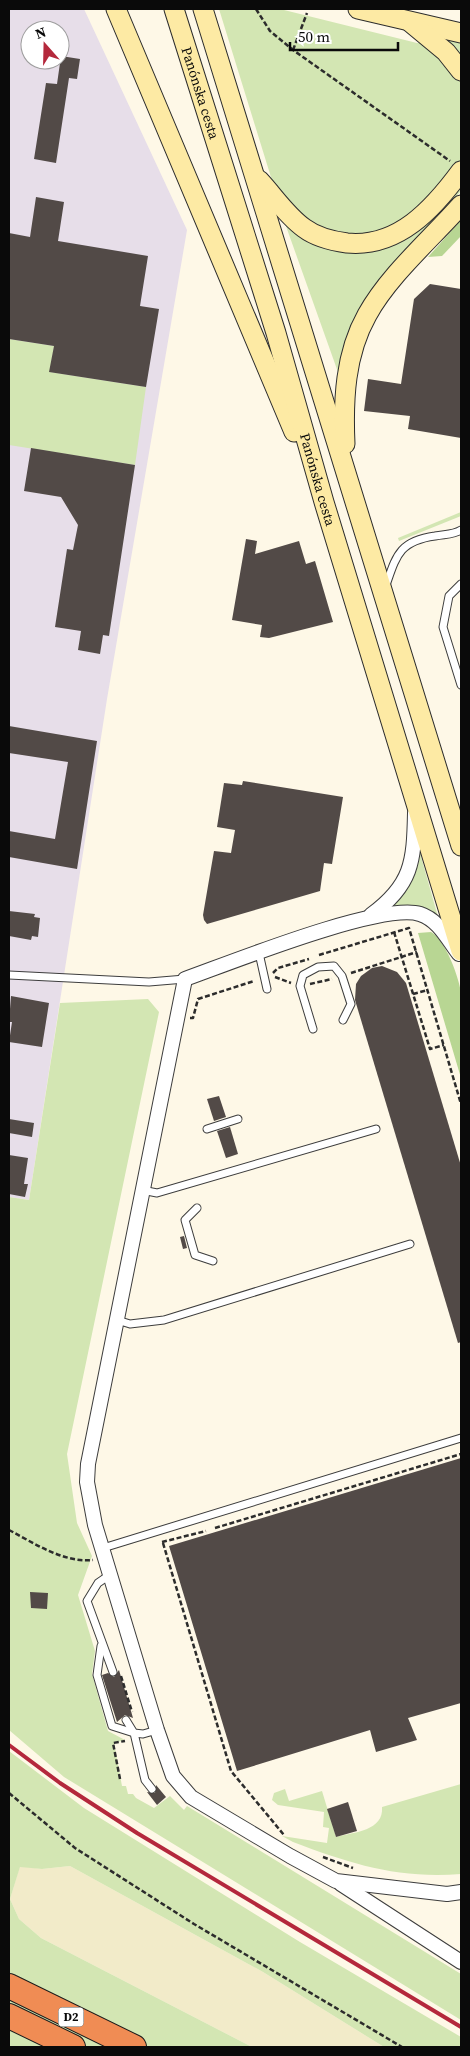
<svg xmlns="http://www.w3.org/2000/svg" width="470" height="2056" viewBox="0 0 470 2056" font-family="'Source Serif 4',serif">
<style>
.industrial{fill:#e7dee9;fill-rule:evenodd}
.farmland{fill:#f2ebc9}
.green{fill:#d3e6b3}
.forest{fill:#b8d693}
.building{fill:#524a47}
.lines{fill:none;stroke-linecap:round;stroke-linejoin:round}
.lane-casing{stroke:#3d3d3d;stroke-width:9}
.street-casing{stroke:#3d3d3d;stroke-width:16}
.secondary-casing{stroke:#2c2c2c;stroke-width:21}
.highway-casing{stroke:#1b1b1b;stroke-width:26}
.path{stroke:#2c2c2c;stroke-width:2.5;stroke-dasharray:5 2.5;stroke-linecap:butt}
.lane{stroke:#fff;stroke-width:7}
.street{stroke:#fff;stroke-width:14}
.secondary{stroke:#fdeaa4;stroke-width:19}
.highway{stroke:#f08c54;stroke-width:24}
.rail{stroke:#b4283c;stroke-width:4}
.labels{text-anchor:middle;stroke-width:5;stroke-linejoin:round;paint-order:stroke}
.shield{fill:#fff;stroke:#545454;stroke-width:1}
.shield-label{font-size:12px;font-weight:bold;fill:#0a0a0a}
.street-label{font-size:14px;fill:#0a0a0a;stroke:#fff}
</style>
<rect width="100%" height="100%" fill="#fef8e7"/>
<path class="industrial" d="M9,9H84L187,230L107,699L29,1200L9,1197ZM30,30H60V60H30Z"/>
<polygon class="farmland" points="20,1866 42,1869 70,1866 263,1972 384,2047 252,2047 41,1938 19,1919 10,1899"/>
<g class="green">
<polygon points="219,9 280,9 417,43 448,40 461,43 461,191 407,251 339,375 287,229"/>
<polygon points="9,339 54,346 50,372 146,387 135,465 9,445"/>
<polygon points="461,512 461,516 399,541 398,538"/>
<path d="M420,853L440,924L386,909C407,895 417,878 420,853Z"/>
<polygon points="148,999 159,1012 67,1454 77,1523 92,1556 78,1595 95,1651 92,1674 108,1731 125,1740 114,1743 122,1786 126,1786 128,1794 133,1794 136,1798 154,1808 170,1796 184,1810 187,1806 461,1974 461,2020 64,1777 9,1730 9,1197 29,1200 60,1003"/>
<polygon points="9,1751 84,1808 300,1942 461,2037 461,2047 384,2047 263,1972 70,1866 42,1869 20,1867 10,1899 19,1919 41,1938 252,2047 9,2047"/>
<path d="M461,1784V1874C398,1879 351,1864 293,1842L282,1836L327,1843L329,1828L323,1827L324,1812L278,1805L272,1800L274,1793L285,1789L289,1801L322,1791L336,1837C354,1832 384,1831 382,1807Z"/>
</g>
<g class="forest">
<polygon points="461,220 461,236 442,256 428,257"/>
<path d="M431,932C445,939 459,977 461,993C464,1020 461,1050 461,1078L418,933Z"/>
</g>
<g class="building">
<polygon points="61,56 80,59 77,79 69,78 56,163 34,159 46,83 57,84"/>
<polygon points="36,197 64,202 58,241 148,256 140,306 159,309 146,387 49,372 54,346 9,339 9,233 30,237"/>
<polygon points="430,284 461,289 461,438 408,429 410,416 364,411 368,379 401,384 414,299"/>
<polygon points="31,448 135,465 109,636 103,635 100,654 78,650 81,631 55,627 67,549 73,550 78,525 61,497 24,491"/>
<polygon points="246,539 257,541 255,554 299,541 306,564 315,561 333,622 269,638 260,637 262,625 232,620"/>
<polygon points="9,726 97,741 77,869 9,857 9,831 55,839 68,762 9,753"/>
<polygon points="243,781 343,797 332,864 324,863 320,891 207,924 204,920 203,915 214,851 231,853 235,830 217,827 224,783 242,785"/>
<polygon points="9,911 35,914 34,917 40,918 38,937 32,936 31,940 9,936"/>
<polygon points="382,966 397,972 406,983 461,1166 461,1342 458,1343 355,1000 356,984 361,976 372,968"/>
<polygon points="11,996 49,1003 42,1047 9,1042 12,1022 9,1022"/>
<polygon points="219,1096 226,1117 214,1121 207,1099"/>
<polygon points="9,1119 34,1123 32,1137 9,1133"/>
<polygon points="230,1127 238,1154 226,1158 217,1131"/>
<polygon points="9,1155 28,1158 24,1184 28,1184 25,1197 9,1194"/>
<polygon points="184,1236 187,1248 183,1249 180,1237"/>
<polygon points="461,1458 461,1703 408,1718 417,1740 376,1752 370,1730 237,1771 169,1546"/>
<polygon points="30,1592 48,1593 47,1609 31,1608"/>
<polygon points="119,1670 133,1718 125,1715 117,1722 102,1675 108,1673 114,1677"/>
<polygon points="156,1785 166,1797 157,1805 147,1792 155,1793"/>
<polygon points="348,1802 357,1831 336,1837 327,1809"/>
</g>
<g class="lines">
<g class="lane-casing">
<g id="lane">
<polyline points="461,584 449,596 443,627 461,685"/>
<path d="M385,588C396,557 398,541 435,536C445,534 453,535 461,530"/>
<polyline points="259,953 267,989"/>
<polyline points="9,975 149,982 185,979"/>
<polyline points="313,1029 300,986 303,975 318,967 334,966 342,976 351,1004 343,1020"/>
<polyline points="207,1129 238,1119"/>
<polyline points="142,1190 157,1193 376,1129"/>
<polyline points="197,1208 185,1220 195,1255 213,1261"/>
<polyline points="117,1320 130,1324 164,1320 410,1244"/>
<polyline points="103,1548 461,1438"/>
<polyline points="111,1574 98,1583 87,1601 113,1672"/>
<polyline points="101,1646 97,1675 112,1726 134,1733 145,1780 152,1789"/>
<polyline points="126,1720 134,1733 143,1734 157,1730"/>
</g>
</g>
<g class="street-casing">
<g id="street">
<path d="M371,915C412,885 414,862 415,813"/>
<path d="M459,954C448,940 439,920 420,914C381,902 230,963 185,979L88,1464L87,1482L95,1525L157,1730L173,1776L191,1797L290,1856L336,1881L447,1894L461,1892"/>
<polyline points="341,1884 461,1962"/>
</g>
</g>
<g class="secondary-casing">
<g id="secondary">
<polyline points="116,9 294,432"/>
<path id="s1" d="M174,9L276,333L324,502L461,951"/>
<polyline points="203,9 461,846"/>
<polyline points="358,9 461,33"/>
<polyline points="411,23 446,52 461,71"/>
<path d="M259,180C274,196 286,215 304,228C316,237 332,241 347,243C398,248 433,209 461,171"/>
<path d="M345,444C343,400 345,354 367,315C389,275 431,239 461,205"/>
</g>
</g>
<g class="highway-casing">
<g id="highway">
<polyline points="9,1986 134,2047"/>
<polyline points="9,2016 73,2047"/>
</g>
</g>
<g class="path">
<polyline points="256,9 270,31 293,50 450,161"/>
<polyline points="293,50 307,13"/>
<polyline points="394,932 430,1049 444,1045"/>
<polyline points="319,955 409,928 461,1104"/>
<polyline points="273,973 278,968 309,959"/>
<polyline points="351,973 417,952"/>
<polyline points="275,977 291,983"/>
<polyline points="310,984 332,979"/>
<polyline points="413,994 428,990"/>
<polyline points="190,1018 193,1018 198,999 254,981"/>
<polyline points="215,1528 461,1454"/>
<path d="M9,1530C34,1543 63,1563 93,1560"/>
<polyline points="162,1542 206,1531"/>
<polyline points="163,1543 231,1771 284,1835"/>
<polyline points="121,1676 132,1712"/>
<polyline points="120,1779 113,1743 125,1741"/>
<polyline points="9,1793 75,1848 194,1924 402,2047"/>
<polyline points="323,1857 353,1868"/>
</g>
<use href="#lane" class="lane"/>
<use href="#street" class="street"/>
<use href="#secondary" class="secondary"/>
<use href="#highway" class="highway"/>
<polyline class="rail" points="9,1745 60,1783 137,1833 461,2027"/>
</g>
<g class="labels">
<rect class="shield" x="58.5" y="2007.5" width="25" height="19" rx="4"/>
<g class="shield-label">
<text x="71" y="2021">D2</text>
</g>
<g class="street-label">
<text dy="5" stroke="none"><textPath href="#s1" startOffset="88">Panónska cesta</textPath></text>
<text dy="5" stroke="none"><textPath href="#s1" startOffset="492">Panónska cesta</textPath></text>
</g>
</g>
<rect width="470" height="2056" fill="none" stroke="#0a0a0a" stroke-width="20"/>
<g transform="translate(45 45) rotate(340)"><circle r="24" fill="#ffffff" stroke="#9d9d9d"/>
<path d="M0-4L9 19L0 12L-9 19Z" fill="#b4283c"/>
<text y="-8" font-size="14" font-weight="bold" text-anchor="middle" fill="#0a0a0a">N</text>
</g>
<path d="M290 42v8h108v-8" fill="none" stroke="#0a0a0a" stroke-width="2.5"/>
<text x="298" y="42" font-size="15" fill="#0a0a0a" stroke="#ffffff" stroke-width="4" paint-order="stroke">50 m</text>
</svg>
